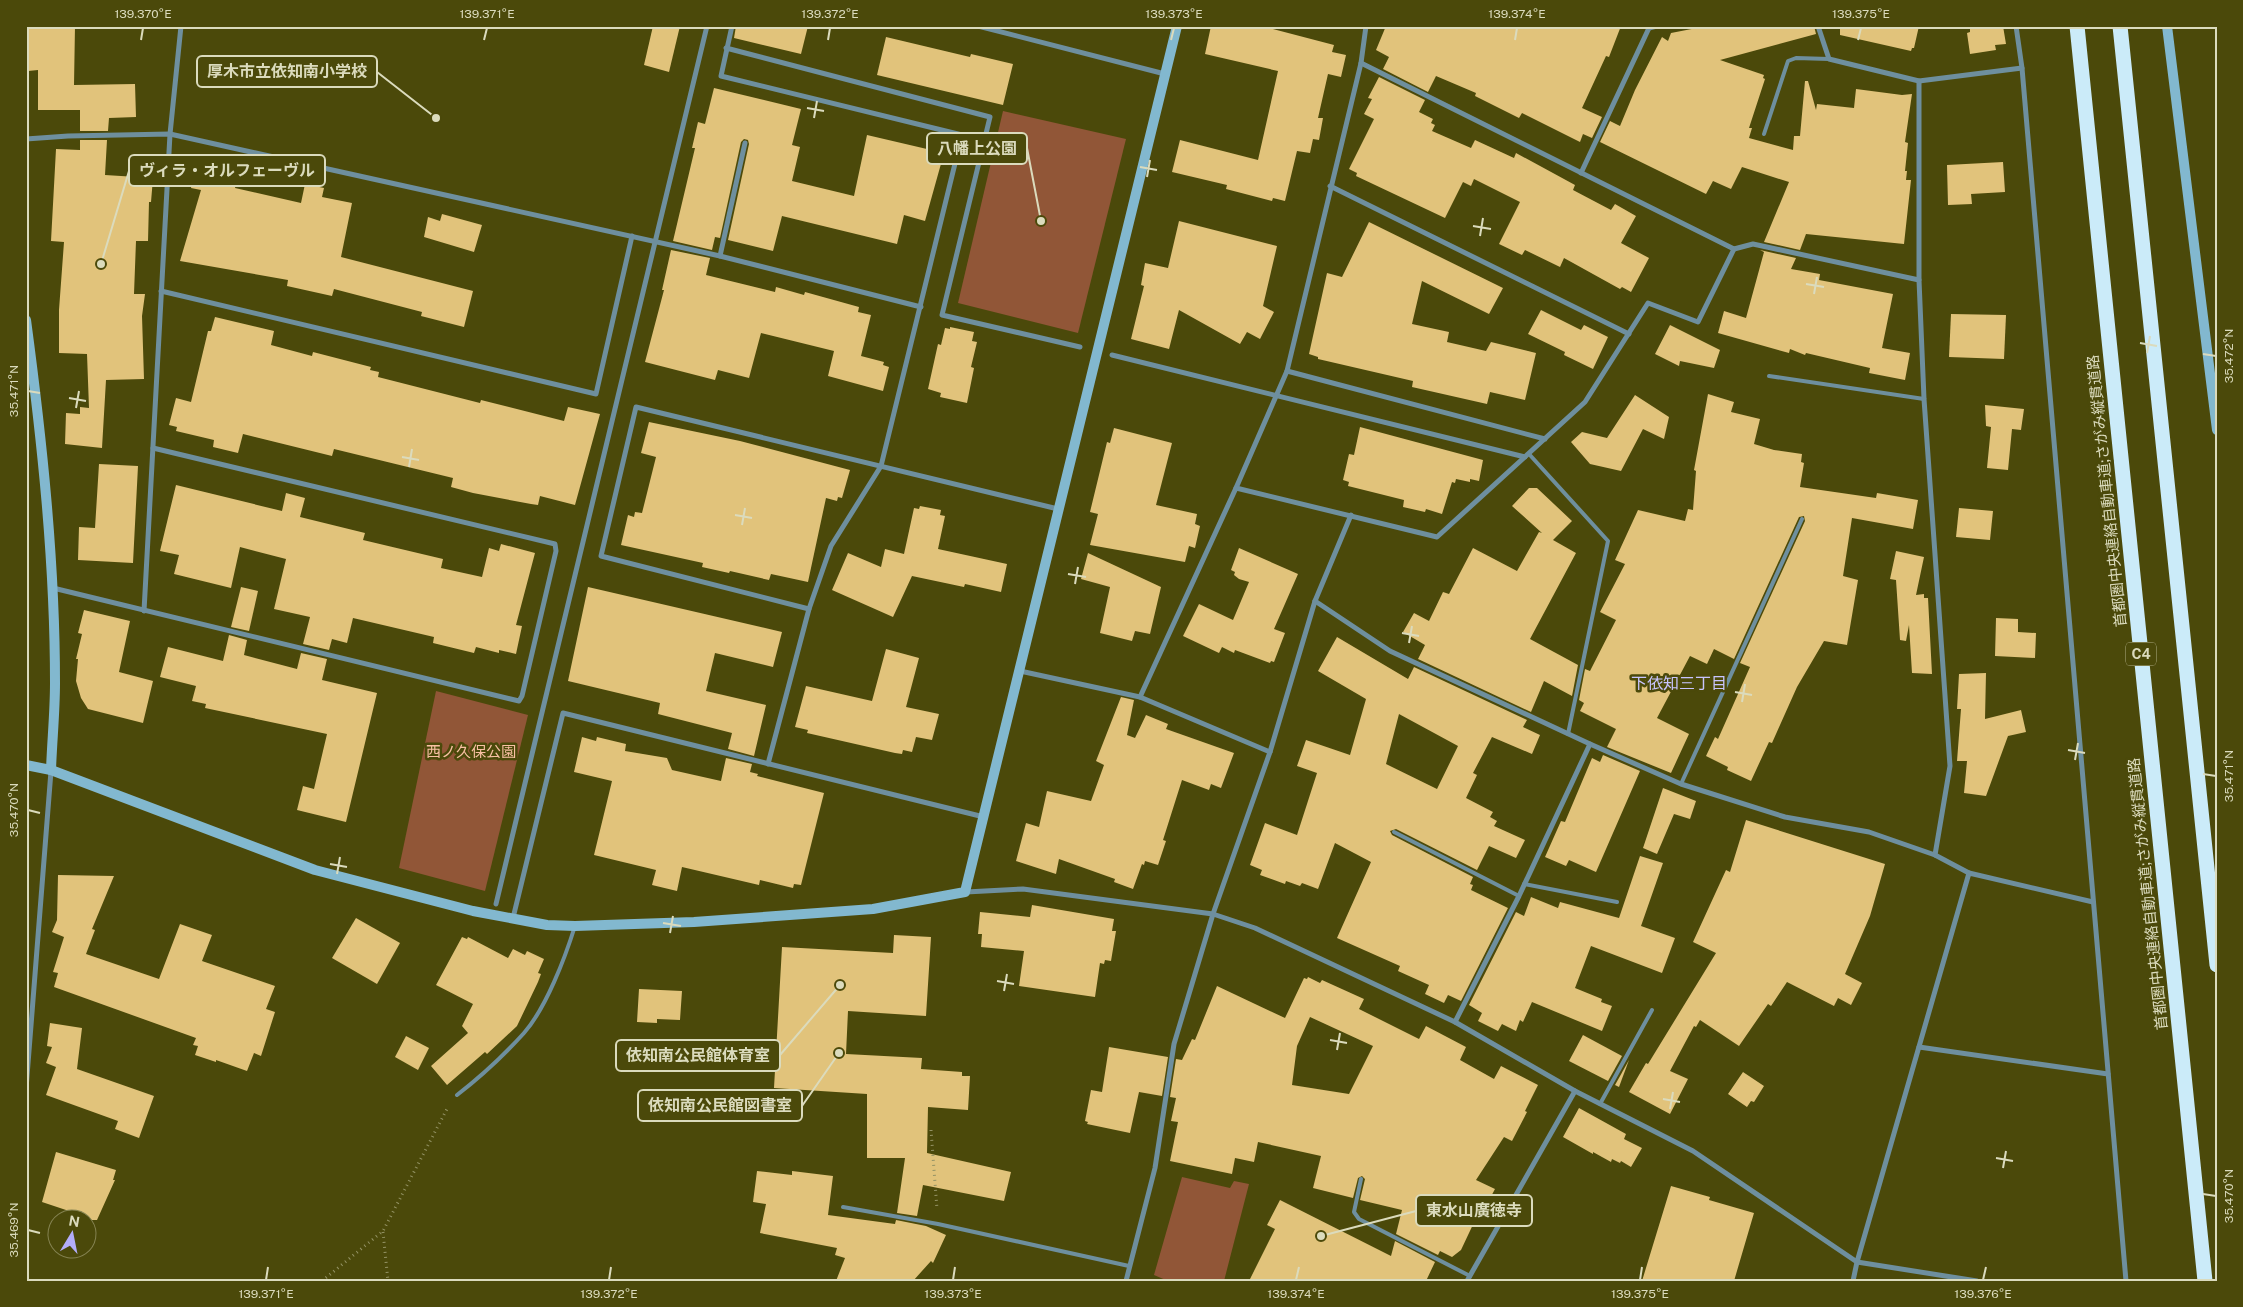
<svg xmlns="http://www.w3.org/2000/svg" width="2243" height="1307" viewBox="0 0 2243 1307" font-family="'Public Sans','Noto Sans JP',sans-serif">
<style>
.green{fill:#915637}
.building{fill:#e1c37b;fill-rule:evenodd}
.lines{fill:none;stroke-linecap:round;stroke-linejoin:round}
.path{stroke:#949365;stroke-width:3;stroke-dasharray:1 4;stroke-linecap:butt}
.lane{stroke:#6e8f9e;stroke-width:4}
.street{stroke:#6e8f9e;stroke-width:5}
.secondary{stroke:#82b8cf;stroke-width:10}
.highway{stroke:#cbebf9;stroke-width:15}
.ticks{fill:none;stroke:#dbdbbd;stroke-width:2}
.labels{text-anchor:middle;stroke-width:5;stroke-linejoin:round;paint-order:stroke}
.shield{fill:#4b490a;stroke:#b0af87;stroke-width:1}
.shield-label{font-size:14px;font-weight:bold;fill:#dbdbbd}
.street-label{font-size:15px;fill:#dbdbbd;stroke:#4b490a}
.park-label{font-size:15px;fill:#f9c0a4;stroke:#4b490a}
.neighbourhood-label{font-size:16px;fill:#c8c4fe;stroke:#4b490a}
.leader{fill:none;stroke:#dbdbbd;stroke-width:2}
.callout-dot{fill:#dbdbbd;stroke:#4b490a;stroke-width:2}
.callout{fill:#4b490a;stroke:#dbdbbd;stroke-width:2}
.callout-label{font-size:16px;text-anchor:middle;font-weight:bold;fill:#dbdbbd}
.neatline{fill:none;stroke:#dbdbbd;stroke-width:2}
.ticks-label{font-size:12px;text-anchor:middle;fill:#dbdbbd}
</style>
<rect width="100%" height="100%" fill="#4b490a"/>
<g class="green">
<polygon points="1003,111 1126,139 1078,333 958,303"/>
<polygon points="436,691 528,715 485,891 399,868"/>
<polygon points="1182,1177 1230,1188 1234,1181 1249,1184 1224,1281 1168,1281 1154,1275"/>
</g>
<g class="building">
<polygon points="26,26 75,26 74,85 135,84 136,117 109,118 108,131 80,131 80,110 38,110 38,70 28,71"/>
<polygon points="653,26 680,26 669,72 644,65"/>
<polygon points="736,26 808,26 801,54 734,38"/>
<polygon points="1211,26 1261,26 1334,45 1332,52 1346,55 1341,77 1328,74 1318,118 1323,118 1319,140 1313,139 1310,153 1297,151 1285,201 1273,198 1272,201 1226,189 1227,185 1172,172 1180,140 1258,160 1278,71 1205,54"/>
<polygon points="1386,26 1621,26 1609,57 1606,56 1582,108 1602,117 1592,138 1583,134 1580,142 1522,113 1519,118 1475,96 1476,93 1436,76 1428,92 1383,69 1389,57 1376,50"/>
<polygon points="1707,26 1814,26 1816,34 1720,60 1764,75 1763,78 1765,79 1749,128 1752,128 1749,138 1793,150 1794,136 1800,136 1805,81 1808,81 1816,110 1817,104 1854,108 1856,89 1902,95 1912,94 1905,142 1908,143 1905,171 1907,171 1906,180 1911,180 1904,244 1806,234 1800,250 1764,242 1789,182 1742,167 1731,189 1713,181 1706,194 1600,142 1610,121 1620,126 1635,90 1662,37 1668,41 1671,33"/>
<polygon points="1840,26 1919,26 1914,48 1912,48 1911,51 1840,35"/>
<polygon points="1970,26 2003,26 2006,44 1995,45 1996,50 1970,54 1967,33 1970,32"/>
<polygon points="886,37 970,57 971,54 1013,64 1003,105 877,75"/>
<polygon points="1379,77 1425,100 1419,112 1433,119 1431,123 1435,125 1432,131 1471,148 1475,140 1514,158 1516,153 1575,185 1573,190 1611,210 1615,204 1636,216 1621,243 1649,258 1631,292 1622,287 1620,289 1564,258 1560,267 1525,250 1522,255 1499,244 1520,202 1474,179 1471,186 1463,182 1445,218 1356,176 1357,173 1349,169 1374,119 1364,114 1372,99 1368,98"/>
<polygon points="714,88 801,109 792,145 800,147 792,181 854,196 867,135 944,153 925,221 904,215 897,244 782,216 773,251 728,240 749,144 748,140 744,139 741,142 720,238 715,237 712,250 673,241 695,148 692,148 698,122 705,124"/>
<polygon points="80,140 107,140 105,175 153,178 151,202 149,202 148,241 136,241 134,294 145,294 142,316 144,379 106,380 102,448 65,444 66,413 80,414 80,407 89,408 87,354 59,353 59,310 64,242 51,241 56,149 80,150"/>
<polygon points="198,156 240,166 235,188 301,203 305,184 324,188 322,197 352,203 341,257 473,291 464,327 421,316 422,312 334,289 332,296 287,286 288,280 180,261 201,190 191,188"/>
<polygon points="2003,162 2005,192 1971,194 1972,204 1948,205 1947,165"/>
<polygon points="442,214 482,225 474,252 424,237 428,217 440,221"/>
<polygon points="1179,221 1277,246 1263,306 1274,312 1260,339 1247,332 1240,344 1179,310 1169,349 1131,339 1144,286 1141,285 1145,263 1168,268"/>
<polygon points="1369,222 1503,288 1489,314 1422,281 1412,324 1449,332 1447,342 1486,351 1491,342 1536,353 1525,400 1490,392 1487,404 1412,387 1413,381 1318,359 1318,357 1309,354 1327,273 1342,277"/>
<polygon points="671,250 710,258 706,275 775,292 776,287 804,295 805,292 859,307 858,312 871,315 861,356 884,362 883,365 889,367 883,391 828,376 834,351 761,333 749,378 718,370 715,380 645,362 664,290 662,290"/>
<polygon points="1760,250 1796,258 1791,269 1820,274 1819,280 1893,294 1882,348 1910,353 1905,380 1869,373 1870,368 1806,353 1805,355 1790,349 1789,353 1718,333 1724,311 1746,318 1764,252"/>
<polygon points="1541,310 1581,330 1584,325 1608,337 1593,369 1564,355 1565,352 1528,334"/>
<polygon points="1951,314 2006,315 2004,359 1949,357"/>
<polygon points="215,317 274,331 271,345 312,356 313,352 371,367 370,370 379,372 378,377 480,403 481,400 564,421 568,407 600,414 575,505 540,496 538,505 531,504 473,493 451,487 453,478 334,449 332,456 243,434 238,453 213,447 214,440 176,431 177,427 169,425 176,398 191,402 208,331 211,331"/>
<polygon points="1670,325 1720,350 1714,368 1680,361 1679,366 1655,354"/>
<polygon points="950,327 974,332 972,341 977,342 971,367 974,368 967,403 940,397 941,393 928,389 938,344 941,345 945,328 950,329"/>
<polygon points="1708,394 1734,402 1731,412 1760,419 1754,444 1774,450 1802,454 1801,462 1804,463 1800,487 1876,498 1877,493 1918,500 1913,529 1852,518 1843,576 1858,580 1847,645 1824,641 1797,687 1772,743 1769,742 1751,781 1727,770 1728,767 1706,756 1715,737 1718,739 1750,667 1740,663 1805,521 1804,516 1799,517 1734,659 1714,649 1707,664 1690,656 1657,718 1689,734 1671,773 1607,747 1616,729 1580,711 1584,703 1579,700 1585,669 1590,671 1616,620 1600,612 1625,564 1615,560 1638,510 1685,521 1688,509 1693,510 1696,471 1694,470"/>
<polygon points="1635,395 1669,417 1664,439 1643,429 1621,471 1590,464 1571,442 1582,432 1607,438"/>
<polygon points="1985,405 2024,409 2021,430 2012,429 2008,470 1987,468 1991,427 1986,426"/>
<polygon points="649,422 740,441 850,470 842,498 838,497 837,501 826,498 808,582 771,574 769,580 730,571 729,573 702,567 703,563 621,545 628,515 634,517 635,512 642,513 656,457 641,453"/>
<polygon points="1360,427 1483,460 1479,481 1470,479 1470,482 1456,479 1455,483 1452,482 1442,514 1426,509 1425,512 1403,507 1404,500 1348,486 1349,482 1343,480 1349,454 1354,455"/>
<polygon points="1114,428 1172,443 1156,505 1197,514 1195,524 1200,526 1195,548 1189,546 1185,562 1090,545 1098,514 1090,512 1107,442 1110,443"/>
<polygon points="99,464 138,466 133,563 78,560 79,527 95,528"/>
<polygon points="176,485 282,511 286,493 305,498 300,517 365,533 363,540 443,559 441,568 482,577 489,548 499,551 501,544 535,553 516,625 522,626 516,654 499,650 499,653 476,647 474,653 433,643 434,637 353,618 347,643 332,639 329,650 303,644 310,617 274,609 286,559 240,547 231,588 174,574 179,555 160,551"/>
<polygon points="1529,488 1537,488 1572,521 1553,540 1576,553 1530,639 1578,665 1572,696 1544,681 1531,712 1418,659 1425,645 1403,632 1414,613 1429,621 1443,592 1449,594 1473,548 1517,571 1539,532 1542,533 1512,506"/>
<polygon points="920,506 941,510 940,515 945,516 938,549 1007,564 1001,592 965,584 964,587 912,576 893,617 832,590 848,553 881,567 885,549 904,554 914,508 919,509"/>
<polygon points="1959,508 1993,511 1990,540 1956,537"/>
<polygon points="1239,548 1298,574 1274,629 1285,633 1274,662 1271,661 1270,663 1235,650 1234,653 1222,647 1219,653 1183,636 1199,604 1233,620 1249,582 1239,579 1234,575 1235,572 1231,570"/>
<polygon points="1896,551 1924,557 1916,595 1924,594 1924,598 1928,598 1932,674 1912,673 1909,625 1906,641 1900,640 1896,580 1890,579"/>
<polygon points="1088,553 1161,587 1150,634 1135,631 1132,641 1100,633 1110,587 1081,579"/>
<polygon points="241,587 258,591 249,631 231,627"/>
<polygon points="588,587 782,632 773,667 715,653 706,691 766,705 754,756 728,749 732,733 658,714 660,703 568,681"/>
<polygon points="84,610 130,621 119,672 153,681 143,723 88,709 81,698 76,681 78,659 76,659 82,634 78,633"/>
<polygon points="1996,618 2018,619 2018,632 2036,633 2035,658 1995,656"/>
<polygon points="229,635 247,640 244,655 297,669 301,653 327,659 322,680 377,693 346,822 297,810 303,786 314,789 327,734 205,708 206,704 192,701 196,686 160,677 168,647 223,661"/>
<path d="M1337,637L1408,679L1414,667L1527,720L1523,727L1540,735L1532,754L1492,737L1473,773L1477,775L1466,798L1493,812L1490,817L1497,821L1494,826L1525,840L1516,858L1489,846L1477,870L1396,829L1390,831L1392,835L1473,877L1470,884L1473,885L1471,890L1508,908L1461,1001L1448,995L1444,1003L1425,994L1429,985L1398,971L1400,966L1337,938L1371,862L1335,843L1318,889L1302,883L1300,886L1286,881L1285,884L1260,875L1262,870L1250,865L1265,823L1297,835L1317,773L1297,766L1306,740L1350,755L1366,699L1318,671ZM1399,714L1458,746L1437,789L1386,764Z"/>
<polygon points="886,649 919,658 906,707 939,714 932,740 916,737 912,752 903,750 902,754 895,753 807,733 808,730 795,727 806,686 872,701"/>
<polygon points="1986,673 1985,719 2021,710 2026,732 2008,736 1986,796 1964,793 1967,761 1957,761 1961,709 1957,709 1959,674"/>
<polygon points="1121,697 1134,700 1127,735 1135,738 1146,715 1168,724 1166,729 1234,753 1221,788 1211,784 1209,790 1182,780 1163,840 1166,841 1158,865 1145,861 1144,865 1142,864 1133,889 1114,882 1115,879 1059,859 1056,874 1016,861 1026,823 1039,827 1047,791 1091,801 1104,765 1096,761"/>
<polygon points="582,737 596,741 597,737 626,744 625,751 667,758 672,770 721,781 726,758 752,764 750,772 758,774 757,776 824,793 801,885 794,884 793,888 760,880 759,885 682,867 677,891 652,885 656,870 594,855 612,781 574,772"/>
<polygon points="1603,755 1640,771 1596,872 1569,860 1566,866 1545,857 1561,821 1565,822 1592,758 1600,762"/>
<polygon points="1663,788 1696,801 1690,819 1674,814 1657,854 1643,848"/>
<polygon points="1746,820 1885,864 1870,916 1845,974 1862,983 1851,1005 1838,998 1834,1006 1787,982 1771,1006 1768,1004 1739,1046 1700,1020 1696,1027 1694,1026 1670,1071 1688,1079 1670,1114 1629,1092 1646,1063 1648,1064 1716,953 1693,942 1726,870 1730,872"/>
<polygon points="1640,856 1663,863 1641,926 1675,938 1662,973 1591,946 1575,988 1602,999 1601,1002 1612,1006 1602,1031 1532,1002 1523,1022 1520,1020 1516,1031 1502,1024 1498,1031 1478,1021 1482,1013 1469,1005 1516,912 1524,916 1531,897 1558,908 1560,902 1619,918"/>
<polygon points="58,875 114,876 92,929 95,930 86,954 159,979 180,924 212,935 202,961 275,986 266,1009 275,1012 261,1056 254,1053 247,1071 216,1060 216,1062 195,1055 198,1046 193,1045 196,1038 54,987 58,973 53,972 64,937 52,932 57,920"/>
<polygon points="1032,905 1114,919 1112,931 1116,931 1111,961 1105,960 1104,964 1100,963 1095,997 1019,986 1024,951 981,947 982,934 978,934 980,912 1030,917"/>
<polygon points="356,918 400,943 377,984 332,958"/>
<polygon points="894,935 931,937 926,1016 848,1011 846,1054 922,1058 921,1069 962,1072 962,1076 970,1076 968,1110 928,1107 927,1153 1011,1172 1004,1201 923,1185 917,1216 897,1213 905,1158 867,1158 867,1094 774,1088 782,947 893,953"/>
<polygon points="462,937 467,939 468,937 508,958 513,949 525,955 527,951 544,959 538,973 541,974 538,982 517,1026 487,1054 485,1052 447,1085 431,1066 468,1033 462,1026 473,1004 436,985"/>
<path d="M1308,977L1320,983L1322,980L1364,999L1359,1009L1419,1039L1426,1026L1466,1047L1460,1060L1494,1079L1501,1066L1538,1085L1525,1111L1527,1112L1512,1141L1504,1137L1476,1180L1495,1189L1480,1217L1477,1216L1461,1250L1452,1257L1440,1251L1438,1255L1396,1234L1402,1210L1360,1200L1365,1179L1362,1176L1358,1178L1353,1198L1313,1188L1321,1156L1258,1142L1254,1162L1235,1158L1232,1174L1170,1161L1178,1122L1171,1121L1176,1098L1170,1097L1176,1059L1182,1060L1192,1039L1195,1040L1217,986L1285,1018L1304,978L1307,979ZM1310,1017L1373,1046L1349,1094L1292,1085L1297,1046Z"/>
<polygon points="639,989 682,991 680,1020 657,1019 657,1023 637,1022"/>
<polygon points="50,1023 82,1028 77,1069 154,1096 139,1138 115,1129 118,1121 46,1095 56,1067 46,1063 52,1047 47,1046"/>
<polygon points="1583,1035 1622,1056 1608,1081 1569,1061"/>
<polygon points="406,1036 429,1048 418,1070 395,1057"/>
<polygon points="1109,1047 1168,1057 1162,1096 1139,1092 1130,1133 1087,1124 1088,1122 1085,1121 1091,1090 1102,1092"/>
<polygon points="1629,1060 1619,1087 1615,1085"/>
<polygon points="1743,1072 1764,1086 1754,1102 1751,1101 1747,1107 1728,1094"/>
<polygon points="1579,1108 1626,1134 1624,1139 1642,1148 1631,1167 1621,1161 1620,1163 1612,1159 1611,1162 1593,1152 1593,1154 1563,1137"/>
<polygon points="56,1152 116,1170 113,1180 115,1180 97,1220 70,1220 72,1212 42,1202"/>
<polygon points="757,1171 792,1175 792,1171 833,1176 828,1215 895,1224 896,1220 926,1226 946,1235 933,1263 931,1261 913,1281 836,1281 845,1258 835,1255 837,1248 760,1233 766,1204 753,1202"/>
<polygon points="1671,1186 1710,1197 1709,1200 1754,1213 1734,1281 1642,1281"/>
<polygon points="1280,1200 1391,1256 1395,1241 1435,1262 1426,1281 1249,1281 1275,1229 1267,1225"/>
</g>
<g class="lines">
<g class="path">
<polyline points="931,1130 937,1209"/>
<polyline points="383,1232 388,1281"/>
<polyline points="322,1281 383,1231 448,1107"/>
</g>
<g class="lane">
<polyline points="1764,134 1788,61 1796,58 1829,59"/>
<polyline points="1769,376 1924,399"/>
<polyline points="1529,454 1608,541 1568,734"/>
<polyline points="1681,784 1802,519"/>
<polyline points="1394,832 1519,896"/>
<polyline points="1524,884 1617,902"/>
<path d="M457,1095C479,1078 505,1054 524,1033C546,1008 565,958 575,926"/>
<polyline points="1600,1104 1652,1010"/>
<polyline points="1361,1179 1354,1212 1359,1219 1470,1276"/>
<polyline points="843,1207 938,1224 1129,1266"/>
</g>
<g class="street">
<polyline points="732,26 721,76 962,135 881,466 831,546 809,609 768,764"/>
<polyline points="978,26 1165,74"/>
<polyline points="1645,26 1649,28 1657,26"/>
<polyline points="1818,26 1829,59 1919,81 2022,68"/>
<polyline points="2016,26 2022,68 2126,1281"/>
<polyline points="726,48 990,117 942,315 1080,347"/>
<polyline points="1919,81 1919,280 1924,399 1950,766 1935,855"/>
<polyline points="26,139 68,136 170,134 720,256 921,307"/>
<polyline points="1581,173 1649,28"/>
<polyline points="1330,186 1629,334"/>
<polyline points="1734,249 1753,244 1919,280"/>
<polyline points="720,256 745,143"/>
<polyline points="161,291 596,394 632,236"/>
<polyline points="1112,355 1525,457"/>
<polyline points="1287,371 1545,439"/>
<polyline points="1236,488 1287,371 1361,63 1366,26"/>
<polyline points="53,588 519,701 522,696 556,551 555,544 153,448"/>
<polyline points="1315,601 1390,651 1590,744 1681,784 1785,817 1869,832 1935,855 1969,873"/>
<polyline points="809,609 601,556 636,407 1058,509"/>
<polyline points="144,611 170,134 181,26"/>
<polyline points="1020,671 1140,697 1270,752"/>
<polyline points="1140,697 1236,488 1437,537 1585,402 1648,303 1698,322 1734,249 1361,63"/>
<polyline points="966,892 1023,889 1213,914 1255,928 1455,1022 1575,1091 1693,1151 1857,1262 1977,1281"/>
<polyline points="496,904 707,26"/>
<polyline points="513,918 563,713 984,817"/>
<polyline points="1455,1022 1519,896 1590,744"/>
<polyline points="1919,1047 2108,1074"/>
<polyline points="26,1089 51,771"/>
<polyline points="1126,1281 1155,1168 1174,1044 1213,914 1270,752 1315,601 1351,515"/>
<polyline points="1467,1281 1575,1091"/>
<polyline points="1853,1281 1857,1262 1969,873 2093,902"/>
</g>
<g class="secondary">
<polyline points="2167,26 2217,430"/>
<path d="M26,320C42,440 55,562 55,683C55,712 52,741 51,770"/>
<polyline points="26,765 51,770 315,870 473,911 547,925 575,926 694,922 873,909 965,892 1177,26"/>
</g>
<g class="highway">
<polyline points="2077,26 2205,1281"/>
<polyline points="2120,26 2217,965"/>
</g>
</g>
<path class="ticks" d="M141,40L143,28M484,40L487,28M828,40L830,28M1171,40L1174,28M1515,40L1517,28M1858,40L1861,28M807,108L824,111M814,118L817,101M1140,167L1157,170M1147,177L1150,160M1473,226L1491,229M1480,236L1483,218M1806,284L1824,287M1814,294L1817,277M2140,343L2157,346M2147,353L2150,336M2203,354L2216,356M28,391L40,393M69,398L86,401M76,408L79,391M402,457L419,460M409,467L412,449M735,515L752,518M742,525L745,508M1068,574L1086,577M1075,584L1078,567M1402,633L1419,636M1409,643L1412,626M1735,692L1752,695M1742,702L1745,684M2068,750L2085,753M2075,760L2078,743M2203,774L2216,776M28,810L40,813M330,864L347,867M337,874L340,857M663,923L681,926M670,933L673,916M997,981L1014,984M1004,991L1007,974M1330,1040L1347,1043M1337,1050L1340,1033M1663,1099L1680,1102M1670,1109L1673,1092M1996,1158L2013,1161M2003,1168L2006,1151M2203,1194L2216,1196M28,1230L40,1233M266,1280L268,1267M609,1280L611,1267M953,1280L955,1267M1296,1280L1299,1267M1640,1280L1642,1267M1983,1280L1986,1267"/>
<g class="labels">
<rect class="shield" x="2126" y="642.5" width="30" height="23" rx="4"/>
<g class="shield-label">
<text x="2141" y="659">C4</text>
</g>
<g class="street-label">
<text transform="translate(2107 491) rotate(-96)" y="5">首都圏中央連絡自動車道;さがみ縦貫道路</text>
<text transform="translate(2148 894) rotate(-96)" y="5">首都圏中央連絡自動車道;さがみ縦貫道路</text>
</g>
<g class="park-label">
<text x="471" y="757">西ノ久保公園</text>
</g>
<g class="neighbourhood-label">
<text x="1679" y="689">下依知三丁目</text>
</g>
</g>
<path class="leader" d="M436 118L377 72M1041 221L1027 148M101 264L129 171M840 985L780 1055M839 1053L802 1106M1321 1236L1416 1211"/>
<g class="callout-dot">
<circle cx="436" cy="118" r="5"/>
<circle cx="1041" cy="221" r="5"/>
<circle cx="101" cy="264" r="5"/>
<circle cx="840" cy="985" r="5"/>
<circle cx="839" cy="1053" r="5"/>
<circle cx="1321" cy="1236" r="5"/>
</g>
<g class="callout">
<rect x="197" y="56" width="180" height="31" rx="5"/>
<rect x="927" y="133" width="100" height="31" rx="5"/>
<rect x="129" y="155" width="196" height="31" rx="5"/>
<rect x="616" y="1040" width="164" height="31" rx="5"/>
<rect x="638" y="1090" width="164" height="31" rx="5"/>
<rect x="1416" y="1195" width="116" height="31" rx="5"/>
</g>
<g class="callout-label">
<text x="287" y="77">厚木市立依知南小学校</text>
<text x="977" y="154">八幡上公園</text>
<text x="227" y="176">ヴィラ・オルフェーヴル</text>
<text x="698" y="1061">依知南公民館体育室</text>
<text x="720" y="1111">依知南公民館図書室</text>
<text x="1474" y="1216">東水山廣徳寺</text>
</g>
<rect width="2243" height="1307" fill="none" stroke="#4b490a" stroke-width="55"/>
<g transform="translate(72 1234) rotate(10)"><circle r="24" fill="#4b490a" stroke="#858352"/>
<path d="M0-4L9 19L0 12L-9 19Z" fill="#b3adf9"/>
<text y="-8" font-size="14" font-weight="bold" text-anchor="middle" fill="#dbdbbd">N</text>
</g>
<rect x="28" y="28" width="2188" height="1252" class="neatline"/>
<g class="ticks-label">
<text x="143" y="18">139.370°E</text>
<text x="487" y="18">139.371°E</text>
<text x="830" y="18">139.372°E</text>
<text x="1174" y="18">139.373°E</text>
<text x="1517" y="18">139.374°E</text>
<text x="1861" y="18">139.375°E</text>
<text transform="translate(2229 356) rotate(-90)" y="4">35.472°N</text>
<text transform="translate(14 391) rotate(-90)" y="4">35.471°N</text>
<text transform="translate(2229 776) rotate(-90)" y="4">35.471°N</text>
<text transform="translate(14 810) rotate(-90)" y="4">35.470°N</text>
<text transform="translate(2229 1196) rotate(-90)" y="4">35.470°N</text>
<text transform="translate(14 1230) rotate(-90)" y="4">35.469°N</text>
<text x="266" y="1298">139.371°E</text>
<text x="609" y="1298">139.372°E</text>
<text x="953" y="1298">139.373°E</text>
<text x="1296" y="1298">139.374°E</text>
<text x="1640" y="1298">139.375°E</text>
<text x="1983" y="1298">139.376°E</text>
</g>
</svg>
